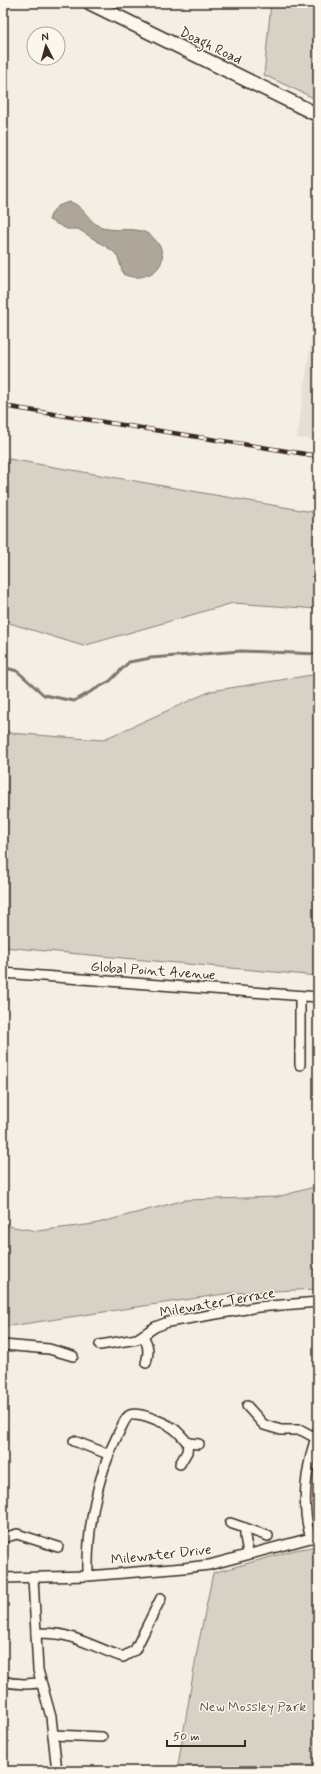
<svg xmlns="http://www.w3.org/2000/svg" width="321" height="1774" viewBox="0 0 321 1774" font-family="Mynerve,sans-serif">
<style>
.built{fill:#e5dfd4}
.green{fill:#d8d1c6;stroke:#8a7e72}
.water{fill:#afa69a;stroke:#817468}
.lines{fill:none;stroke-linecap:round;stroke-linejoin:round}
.stream{stroke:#817468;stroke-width:3}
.minor-casing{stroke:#3b2a1e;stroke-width:12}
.secondary-casing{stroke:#3b2a1e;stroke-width:16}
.minor{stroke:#fbf7ec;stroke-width:9}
.secondary{stroke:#fbf7ec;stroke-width:13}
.rail-casing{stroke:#3b2a1e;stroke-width:4.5}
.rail{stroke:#fbf7ec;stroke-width:3;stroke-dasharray:9;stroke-linecap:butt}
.labels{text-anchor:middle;stroke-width:3;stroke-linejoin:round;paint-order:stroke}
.street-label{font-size:14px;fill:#3b2a1e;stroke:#fbf7ec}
.park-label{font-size:14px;fill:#625448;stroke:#fbf7ec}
</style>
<rect width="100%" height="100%" fill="#f3efe4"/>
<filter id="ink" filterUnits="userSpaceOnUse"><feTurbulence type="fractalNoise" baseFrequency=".025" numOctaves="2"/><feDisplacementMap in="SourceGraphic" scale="8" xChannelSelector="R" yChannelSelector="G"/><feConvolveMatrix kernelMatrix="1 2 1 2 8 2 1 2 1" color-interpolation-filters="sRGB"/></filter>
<g filter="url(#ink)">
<polygon class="built" points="318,293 318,440 297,438"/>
<g class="green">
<polygon points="271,3 318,3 318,100 264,75"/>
<polygon points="3,458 318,513 318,609 233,603 83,646 3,621"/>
<polygon points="318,674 318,976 3,947 3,728 10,733 102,740 211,691"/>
<polygon points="318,1186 318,1289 231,1293 3,1327 3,1225 37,1231 94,1224 185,1200 277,1197"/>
<polygon points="318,1546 318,1771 177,1771 197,1651 213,1573 295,1550"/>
</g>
<path class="water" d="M70,202C85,206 88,223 103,228C122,233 143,223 157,242C175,266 144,285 123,274L118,257L113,251L78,229H67L49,220C53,208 57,205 70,202Z"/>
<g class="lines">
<polyline class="stream" points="3,667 17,671 44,695 74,701 110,681 129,662 151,658 241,651 318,654"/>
<g class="minor-casing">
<g id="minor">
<polyline points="3,973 318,997"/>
<polyline points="300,1065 300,996"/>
<path d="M143,1336C149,1346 149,1352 146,1363"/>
<polyline points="3,1345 49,1349 73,1356"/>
<polyline points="100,1345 137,1339 155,1327 168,1322 258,1307 318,1302"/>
<polyline points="247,1406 264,1425 281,1430 301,1430 316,1438"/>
<polyline points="74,1441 108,1454"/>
<polyline points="188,1443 199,1444"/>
<polyline points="230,1523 268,1536"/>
<polyline points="245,1528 245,1536 248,1554"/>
<polyline points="3,1538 17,1534 58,1547"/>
<path d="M311,1538C300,1504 307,1464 318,1431"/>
<path d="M88,1576C87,1527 97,1476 119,1432C122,1427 125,1417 130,1415C139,1411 165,1423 173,1428C179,1432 183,1438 188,1443L187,1452L180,1464"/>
<polyline points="3,1578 88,1576 184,1568 209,1565 318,1536"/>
<polyline points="33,1578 38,1670 51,1717 57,1771"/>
<path d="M36,1633C46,1633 57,1633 67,1636C86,1641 104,1651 123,1657L135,1650L161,1598"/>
<path d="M3,1681C16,1685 28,1684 41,1683"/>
<polyline points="53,1735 102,1737"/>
</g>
</g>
<g class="secondary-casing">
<polyline id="secondary" points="90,3 318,115"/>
</g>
<use href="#minor" class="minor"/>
<use href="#secondary" class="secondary"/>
<g class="rail-casing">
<polyline id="rail" points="3,406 318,456"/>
</g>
<use href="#rail" class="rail"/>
</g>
</g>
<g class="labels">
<g class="street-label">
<text transform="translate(211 45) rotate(26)" y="5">Doagh Road</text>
<text transform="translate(153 970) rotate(4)" y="5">Global Point Avenue</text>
<text transform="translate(217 1302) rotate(-10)" y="5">Milewater Terrace</text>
<text transform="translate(161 1554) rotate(-6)" y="5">Milewater Drive</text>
</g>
<g class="park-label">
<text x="253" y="1711">New Mossley Park</text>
</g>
</g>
<rect width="321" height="1774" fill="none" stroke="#fbf7ec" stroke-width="16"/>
<rect x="8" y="8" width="305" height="1758" fill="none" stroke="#3b2a1e" stroke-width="1.5" filter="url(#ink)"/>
<g transform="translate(46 46) rotate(354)"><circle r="19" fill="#fbf7ec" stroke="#aea59a"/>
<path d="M0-3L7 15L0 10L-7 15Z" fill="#3b2a1e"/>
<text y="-6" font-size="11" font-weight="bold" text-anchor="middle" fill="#3b2a1e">N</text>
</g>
<path d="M167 1740v6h78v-6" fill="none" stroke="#3b2a1e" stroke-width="2"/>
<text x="173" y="1740" font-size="12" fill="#3b2a1e" stroke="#fbf7ec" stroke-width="3" paint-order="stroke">50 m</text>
</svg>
